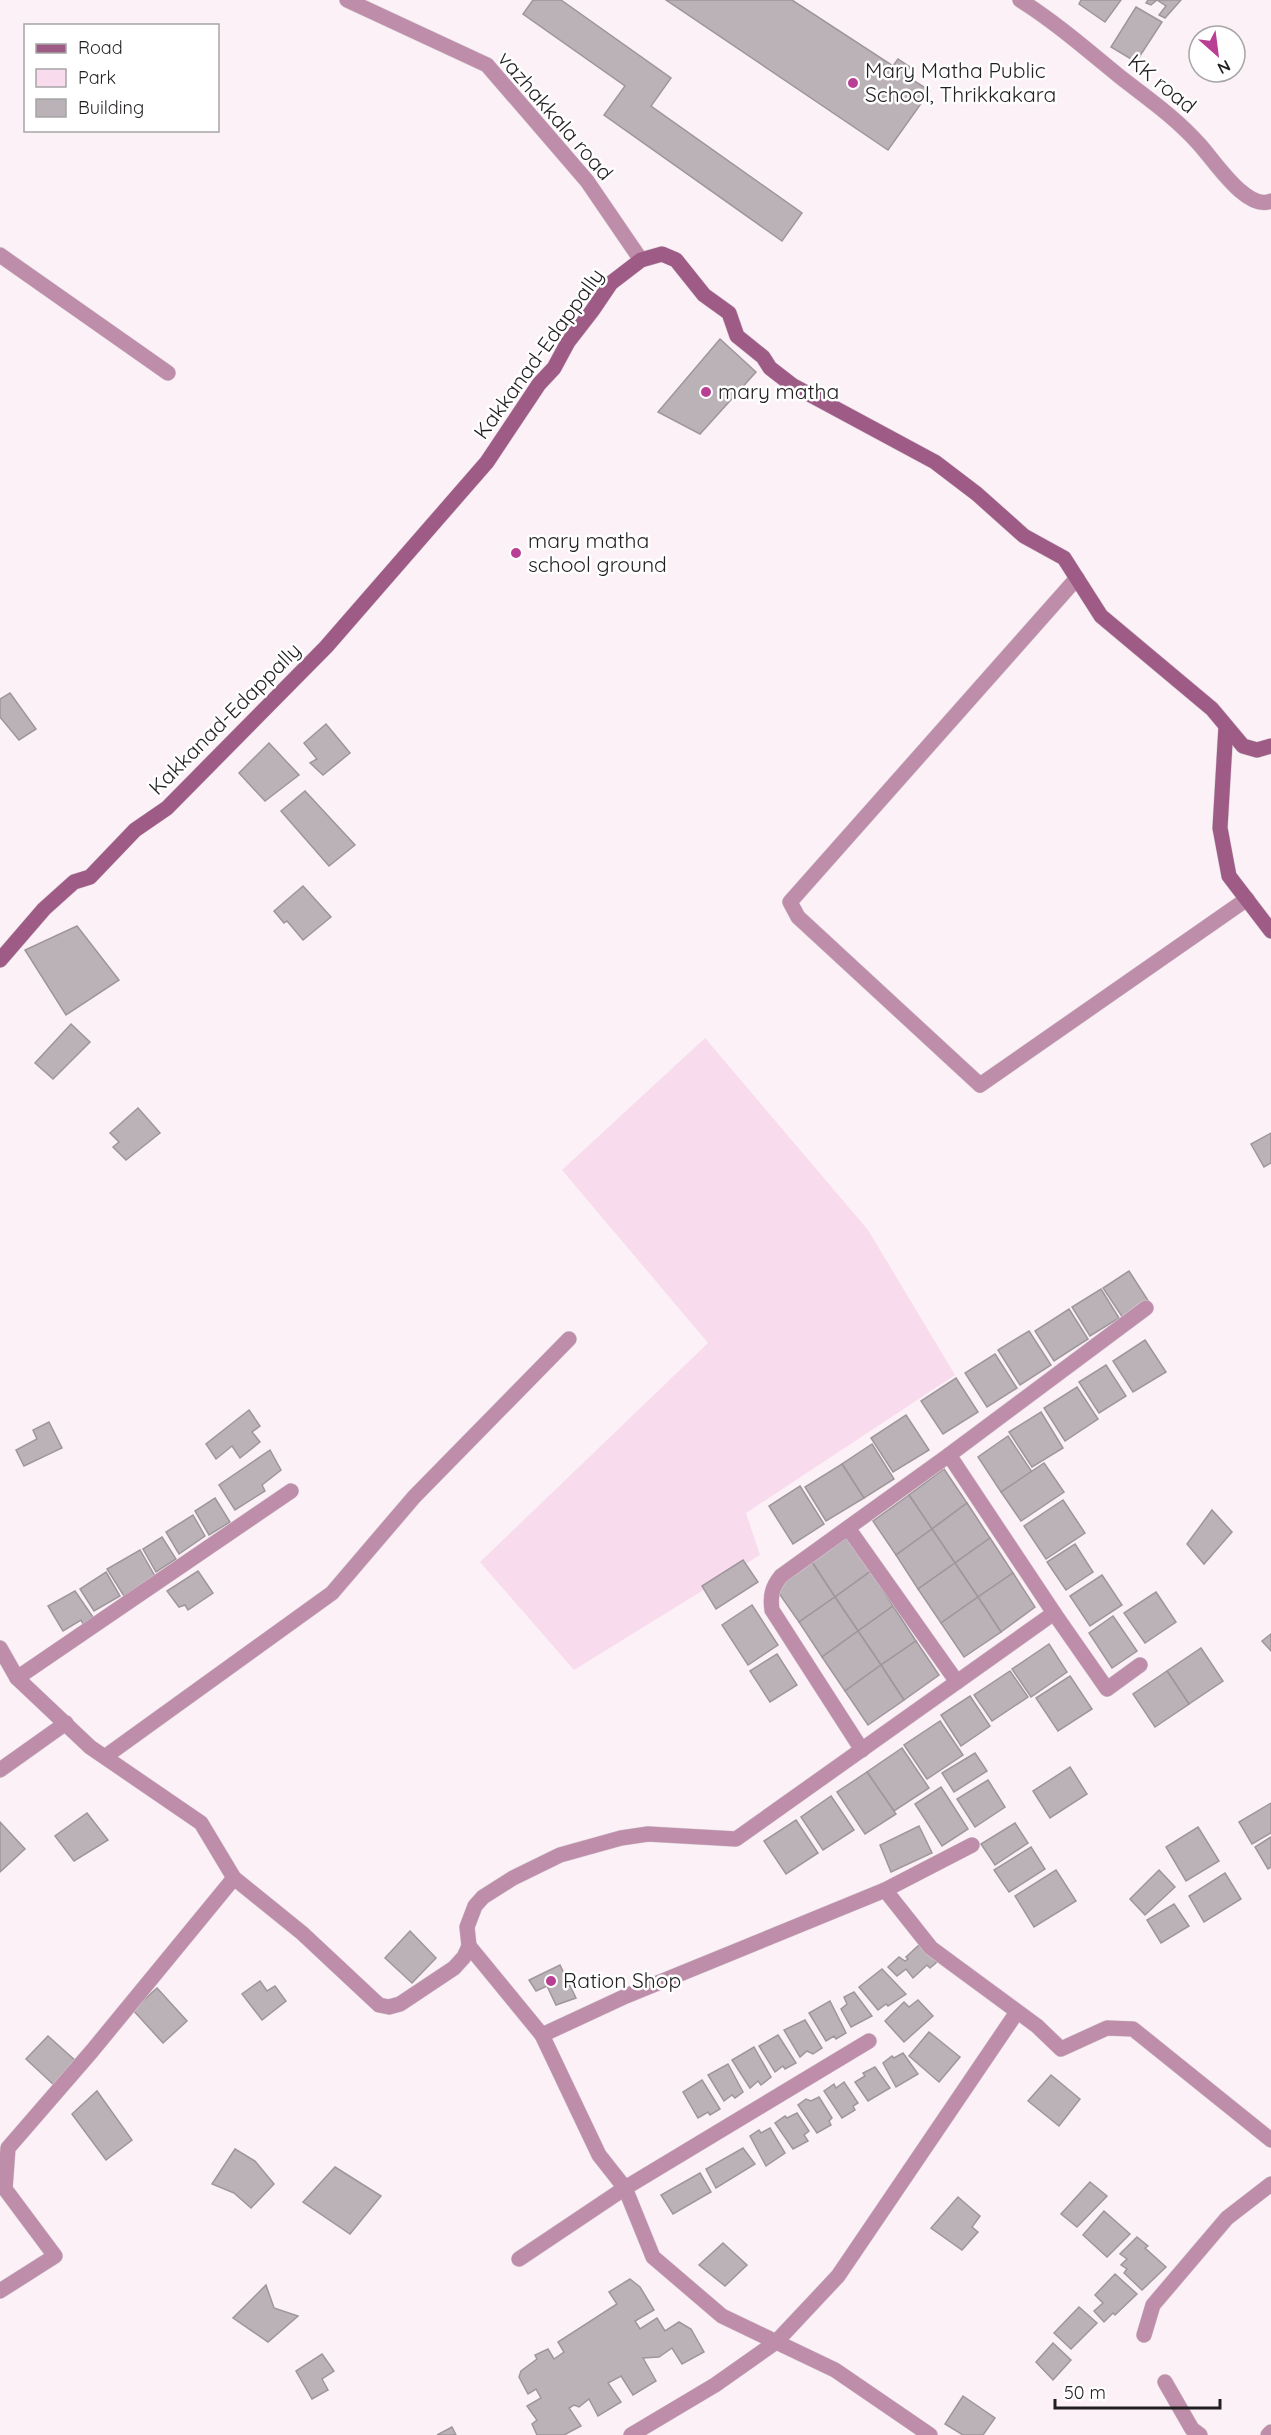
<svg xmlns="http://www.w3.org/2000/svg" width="1271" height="2435" viewBox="0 0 1271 2435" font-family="Quicksand,sans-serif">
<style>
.green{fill:#f8dced}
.building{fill:#bbb2b7;stroke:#9f969b;stroke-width:1.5}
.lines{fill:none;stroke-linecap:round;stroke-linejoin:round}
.street-casing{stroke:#d8cfd4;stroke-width:16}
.secondary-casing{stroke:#d8cfd4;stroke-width:16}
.street{stroke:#bd8daa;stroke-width:15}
.secondary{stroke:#9e5b86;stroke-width:15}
.poi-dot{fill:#b83f93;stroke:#fff;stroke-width:2}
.labels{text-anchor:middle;stroke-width:5;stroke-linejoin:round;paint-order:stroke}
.poi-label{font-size:21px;fill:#221f21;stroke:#fff;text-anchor:start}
.street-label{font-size:21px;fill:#221f21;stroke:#fff}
</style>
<rect width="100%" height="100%" fill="#fbf1f6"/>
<polygon class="green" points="705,1038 868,1230 955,1375 746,1513 760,1555 574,1670 480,1562 708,1343 562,1170"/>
<g class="building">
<polygon points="533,0 561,0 671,78 651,106 802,213 782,241 604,115 625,86 523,14"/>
<polygon points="666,0 792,0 893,66 898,59 910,67 905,75 930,91 888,150"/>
<polygon points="1081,0 1121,0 1105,22 1079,4"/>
<polygon points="1148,0 1181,0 1165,18 1159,15 1166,6 1157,0 1151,5 1146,3"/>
<polygon points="1136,7 1162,22 1136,62 1111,47"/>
<polygon points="720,339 756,372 700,434 658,412"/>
<polygon points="10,693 36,729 19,740 0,717 0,699"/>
<polygon points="326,724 350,753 323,775 310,763 317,759 304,743"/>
<polygon points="269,743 299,775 265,801 239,773"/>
<polygon points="305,791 355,845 329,866 281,811"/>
<polygon points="303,886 331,917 303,940 287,921 284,923 274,911"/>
<polygon points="77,926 119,980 66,1015 25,950"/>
<polygon points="71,1024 90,1042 53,1079 35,1063"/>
<polygon points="138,1108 160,1133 126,1160 113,1147 119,1142 110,1133"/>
<polygon points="1271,1133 1271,1163 1264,1167 1251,1144"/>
<polygon points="1129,1271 1149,1302 1123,1318 1103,1288"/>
<polygon points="1101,1289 1119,1318 1090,1336 1072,1307"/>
<polygon points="1069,1309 1088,1339 1054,1361 1035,1331"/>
<polygon points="1029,1331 1051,1365 1020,1385 998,1350"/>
<polygon points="1145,1340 1166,1372 1133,1392 1113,1361"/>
<polygon points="995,1354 1017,1388 987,1407 965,1373"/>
<polygon points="1106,1365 1126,1396 1099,1413 1079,1382"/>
<polygon points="956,1378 978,1412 943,1434 921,1401"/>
<polygon points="1077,1387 1098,1419 1065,1441 1044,1408"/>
<polygon points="249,1410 260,1426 252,1432 260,1442 240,1458 232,1446 216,1459 206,1444"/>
<polygon points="1041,1412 1063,1448 1032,1467 1009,1432"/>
<polygon points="906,1415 929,1450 893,1472 871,1438"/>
<polygon points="49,1422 62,1448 24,1466 16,1450 37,1439 33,1430"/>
<polygon points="1008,1436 1032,1472 1001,1492 978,1457"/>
<polygon points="872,1444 894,1479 864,1498 842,1464"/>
<polygon points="270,1450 281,1470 262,1485 265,1491 235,1510 219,1485"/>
<polygon points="1044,1463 1064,1492 1021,1521 1001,1492"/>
<polygon points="842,1464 864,1498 826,1521 805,1487"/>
<polygon points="944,1469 967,1503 932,1529 909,1495"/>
<polygon points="800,1486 824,1524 793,1544 769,1506"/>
<polygon points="909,1495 932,1529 896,1555 873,1521"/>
<polygon points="215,1498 230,1522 209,1535 195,1511"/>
<polygon points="1063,1500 1085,1533 1046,1559 1024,1526"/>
<polygon points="967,1503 990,1538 955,1563 932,1529"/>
<polygon points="1212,1510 1232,1532 1204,1564 1187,1544"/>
<polygon points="193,1515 205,1536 179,1554 166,1532"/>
<polygon points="932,1529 955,1563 918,1589 896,1555"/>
<polygon points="162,1537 176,1559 156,1572 143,1549"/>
<polygon points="848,1537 871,1571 835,1597 812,1562"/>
<polygon points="990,1538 1013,1573 978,1597 955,1563"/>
<polygon points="1075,1544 1093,1572 1066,1590 1047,1562"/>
<polygon points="140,1550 155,1576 124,1596 107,1569"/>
<polygon points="743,1560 758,1582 716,1609 702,1586"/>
<polygon points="812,1562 835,1597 799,1622 776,1589"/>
<polygon points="955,1563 978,1597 941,1623 918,1589"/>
<polygon points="198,1571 213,1593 188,1610 185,1605 179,1607 167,1591"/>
<polygon points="871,1571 893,1606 858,1631 835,1597"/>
<polygon points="106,1572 120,1596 94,1611 80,1589"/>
<polygon points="1013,1573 1035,1607 1001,1632 978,1597"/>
<polygon points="1102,1575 1122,1605 1090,1626 1070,1596"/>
<polygon points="75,1591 93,1617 83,1624 81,1620 63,1631 48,1606"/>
<polygon points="1156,1592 1176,1622 1145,1643 1124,1613"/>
<polygon points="835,1597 858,1631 822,1657 799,1622"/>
<polygon points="978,1597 1001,1632 964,1657 941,1623"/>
<polygon points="752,1605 778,1645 748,1665 722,1625"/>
<polygon points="893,1606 916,1641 881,1665 858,1631"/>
<polygon points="1113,1616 1137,1651 1112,1668 1089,1633"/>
<polygon points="858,1631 881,1665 845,1691 822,1657"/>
<polygon points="1271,1634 1271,1651 1262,1641"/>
<polygon points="916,1641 939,1675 904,1700 881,1665"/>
<polygon points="1049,1644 1067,1672 1031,1697 1012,1669"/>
<polygon points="1201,1648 1223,1681 1189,1704 1167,1671"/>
<polygon points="777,1654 797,1685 770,1702 750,1671"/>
<polygon points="881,1665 904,1700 868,1725 845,1691"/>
<polygon points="1010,1671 1028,1697 992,1721 974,1695"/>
<polygon points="1167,1671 1189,1704 1155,1727 1133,1694"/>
<polygon points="1070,1676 1092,1709 1058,1731 1036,1698"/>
<polygon points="970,1696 990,1726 961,1746 941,1715"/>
<polygon points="940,1721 963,1755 927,1779 904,1745"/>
<polygon points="902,1748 929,1788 894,1811 867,1772"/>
<polygon points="975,1753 987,1771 954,1792 942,1773"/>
<polygon points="1070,1767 1087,1794 1050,1818 1033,1791"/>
<polygon points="867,1772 896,1814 865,1834 837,1792"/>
<polygon points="988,1780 1005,1807 975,1827 957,1799"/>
<polygon points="941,1787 968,1829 942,1846 915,1804"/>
<polygon points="831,1796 854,1830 823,1850 801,1817"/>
<polygon points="1271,1803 1271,1833 1252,1844 1239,1822"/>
<polygon points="87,1813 108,1840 74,1861 55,1836"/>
<polygon points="796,1820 818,1853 786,1874 764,1841"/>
<polygon points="0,1822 25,1849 0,1872"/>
<polygon points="1015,1823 1028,1843 995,1865 981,1844"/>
<polygon points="919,1826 932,1853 891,1872 880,1845"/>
<polygon points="1198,1827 1219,1861 1186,1881 1166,1847"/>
<polygon points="1271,1837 1271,1867 1268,1869 1255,1847"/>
<polygon points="1031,1847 1045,1869 1009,1892 994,1870"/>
<polygon points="1056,1870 1076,1901 1034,1927 1015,1896"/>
<polygon points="1159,1870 1175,1887 1145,1915 1130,1899"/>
<polygon points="1225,1873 1241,1899 1204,1922 1189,1896"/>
<polygon points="1174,1904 1189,1926 1161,1943 1147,1920"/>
<polygon points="410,1931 436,1958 412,1983 385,1958"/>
<polygon points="919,1945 937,1962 930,1968 927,1965 913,1978 906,1969 897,1976 888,1967 899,1957 905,1961 908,1959 906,1957"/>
<polygon points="560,1965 576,1998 556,2005 547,1986 536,1991 529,1980"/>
<polygon points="882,1969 906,1994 888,2006 886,2004 878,2010 859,1987"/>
<polygon points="260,1981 267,1991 275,1986 286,2001 262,2020 242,1994"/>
<polygon points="157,1988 187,2021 163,2043 133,2010"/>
<polygon points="854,1992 872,2016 851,2027 841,2009 847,2004 844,1997"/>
<polygon points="918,2000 933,2016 904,2042 885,2021 904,2002 909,2007"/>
<polygon points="830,2001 846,2033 836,2039 834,2036 826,2041 809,2013"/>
<polygon points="805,2020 822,2048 813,2054 807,2051 800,2057 784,2030"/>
<polygon points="929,2032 960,2057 939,2082 909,2056"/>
<polygon points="778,2035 796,2063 785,2069 783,2066 775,2072 759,2046"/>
<polygon points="48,2036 77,2062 55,2086 26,2059"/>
<polygon points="754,2047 771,2077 761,2085 758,2081 750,2088 732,2060"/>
<polygon points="903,2053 918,2074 896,2087 883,2063 892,2056 894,2058"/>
<polygon points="728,2064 743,2092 735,2098 732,2095 724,2101 708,2075"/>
<polygon points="875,2067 890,2088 868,2101 855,2082 865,2076 863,2073"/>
<polygon points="1051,2075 1080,2099 1059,2126 1028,2101"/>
<polygon points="702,2080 720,2109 710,2115 708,2112 698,2118 683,2092"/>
<polygon points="844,2082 858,2103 853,2106 855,2110 842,2118 824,2091 834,2084 836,2088"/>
<polygon points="97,2091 132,2140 106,2160 72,2114"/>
<polygon points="819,2097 832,2118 829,2121 831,2125 817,2133 798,2105 806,2099 811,2101"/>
<polygon points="797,2113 809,2131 804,2135 808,2141 793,2149 775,2123 785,2116 787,2118"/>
<polygon points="770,2128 785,2153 766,2166 750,2136 759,2130 761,2133"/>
<polygon points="743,2148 755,2164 716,2188 706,2169"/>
<polygon points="235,2149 255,2161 274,2184 251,2208 234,2193 212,2184"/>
<polygon points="335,2167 381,2196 350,2234 303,2202"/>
<polygon points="700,2173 711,2192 673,2214 661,2195"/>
<polygon points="1090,2182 1107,2196 1077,2227 1061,2214"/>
<polygon points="958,2197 980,2216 972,2227 978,2232 962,2250 931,2228"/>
<polygon points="1104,2211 1130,2234 1107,2257 1083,2235"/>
<polygon points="1137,2237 1148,2246 1145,2248 1166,2267 1142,2290 1124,2273 1127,2269 1121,2265 1127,2259 1120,2254"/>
<polygon points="723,2243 747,2265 725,2286 699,2265"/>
<polygon points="1115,2274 1137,2294 1115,2315 1113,2313 1104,2322 1094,2311 1103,2303 1095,2295"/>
<polygon points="630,2279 640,2287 654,2310 635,2321 640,2329 657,2318 665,2331 679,2322 691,2329 704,2352 682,2364 672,2348 659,2357 643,2358 656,2381 633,2395 621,2376 608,2383 621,2402 598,2416 589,2399 579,2407 574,2405 569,2408 581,2426 564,2435 537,2435 532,2424 537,2420 527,2406 541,2398 536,2389 528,2394 519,2377 521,2371 537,2359 535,2355 548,2349 554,2359 564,2352 558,2342 617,2304 609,2292"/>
<polygon points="266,2285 274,2308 298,2316 268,2342 233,2318"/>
<polygon points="1079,2307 1097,2323 1071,2349 1054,2333"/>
<polygon points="1053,2343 1071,2360 1053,2380 1036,2362"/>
<polygon points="322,2354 334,2371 322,2379 328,2390 312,2399 296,2371"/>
<polygon points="963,2396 995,2418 983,2435 963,2435 945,2424"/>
<polygon points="452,2427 456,2435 437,2435"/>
</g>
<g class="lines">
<g class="street-casing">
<g id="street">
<polyline points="347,0 487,65 587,181 641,260"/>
<path d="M1020,0C1055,22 1086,49 1119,76C1147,98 1175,117 1199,144C1214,160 1247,212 1271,201"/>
<polyline points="0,255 168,373"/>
<polyline points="1077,578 790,902 798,917 980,1085 1247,899"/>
<polyline points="949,1455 1146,1308"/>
<polyline points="848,1528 957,1682"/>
<polyline points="0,1648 17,1678 90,1747 201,1823 234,1878 302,1933 379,2005 389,2007 400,2004 454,1968 464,1957 469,1946 467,1927 475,1906 483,1897 513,1878 560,1855 621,1838 648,1834 736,1839 1054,1613 1107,1689 1140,1665"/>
<polyline points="17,1678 291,1491"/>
<path d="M862,1750L772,1610C770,1596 772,1587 781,1576L949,1455L1054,1613"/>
<polyline points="106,1756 332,1593 414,1497 569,1339"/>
<polyline points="0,1770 66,1723"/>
<polyline points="885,1890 931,1948 1037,2026 1061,2049 1107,2028 1133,2029 1271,2140"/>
<polyline points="469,1946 542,2035"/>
<polyline points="519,2259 625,2188 869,2041"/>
<polyline points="0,2291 55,2256 5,2189 8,2148 92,2051 234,1878"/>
<polyline points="1144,2335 1153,2305 1227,2218 1271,2184"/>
<polyline points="1165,2382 1192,2429 1200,2435"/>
<polyline points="631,2435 715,2385 776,2342 838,2276 1017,2012"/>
<polyline points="930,2435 835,2370 722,2316 653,2257 625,2188 599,2155 542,2035 626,1996 885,1890 972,1845"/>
<polyline points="1268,2435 1271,2432"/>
</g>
</g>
<g class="secondary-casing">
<g id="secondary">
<polyline points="1226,726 1220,828 1229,876 1271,931"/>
<polyline points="0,960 44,909 74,882 90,877 135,830 167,808 326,647 487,462 539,384 554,368 568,342 592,311 611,283 641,260 662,254 676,260 704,295 729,313 737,336 763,357 770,368 792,385 935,462 977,494 1024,536 1064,558 1101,616 1212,709 1243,746 1257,750 1271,746"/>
</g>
</g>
<use href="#street" class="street"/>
<use href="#secondary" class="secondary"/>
</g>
<g class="poi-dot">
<circle cx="853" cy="83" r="6"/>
<circle cx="706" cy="392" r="6"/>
<circle cx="516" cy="553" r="6"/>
<circle cx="551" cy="1981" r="6"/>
</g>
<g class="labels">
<g class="poi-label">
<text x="865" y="78">Mary Matha Public<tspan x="865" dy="24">School, Thrikkakara</tspan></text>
<text x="718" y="399">mary matha</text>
<text x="528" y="548">mary matha<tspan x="528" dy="24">school ground</tspan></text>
<text x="563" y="1988">Ration Shop</text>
</g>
<g class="street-label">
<text transform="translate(1162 84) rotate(39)" y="7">KK road</text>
<text transform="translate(555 116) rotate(49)" y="7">vazhakkala road</text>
<text transform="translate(539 354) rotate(-54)" y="7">Kakkanad-Edappally</text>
<text transform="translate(225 719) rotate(-45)" y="7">Kakkanad-Edappally</text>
</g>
</g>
<rect x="24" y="24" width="195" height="108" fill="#ffffff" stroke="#a7a5a6" stroke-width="1.5"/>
<rect x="36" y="44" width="30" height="9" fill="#9e5b86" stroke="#a7a5a6" stroke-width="1.5"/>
<text x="78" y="54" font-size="18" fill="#221f21">Road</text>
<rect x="36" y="69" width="30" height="18" fill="#f8dced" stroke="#a7a5a6" stroke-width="1.5"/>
<text x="78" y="84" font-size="18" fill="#221f21">Park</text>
<rect x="36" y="99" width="30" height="18" fill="#bbb2b7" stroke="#a7a5a6" stroke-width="1.5"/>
<text x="78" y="114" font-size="18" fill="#221f21">Building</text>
<g transform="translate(1217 54) rotate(152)"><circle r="28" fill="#ffffff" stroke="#a7a5a6" stroke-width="1.5"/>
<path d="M0-4.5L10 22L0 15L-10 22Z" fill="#b83f93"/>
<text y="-9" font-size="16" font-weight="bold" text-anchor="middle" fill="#221f21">N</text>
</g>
<path d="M1055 2399v9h165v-9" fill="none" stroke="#221f21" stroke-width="3"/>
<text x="1064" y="2399" font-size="18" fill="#221f21" stroke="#ffffff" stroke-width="4.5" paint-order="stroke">50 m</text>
</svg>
